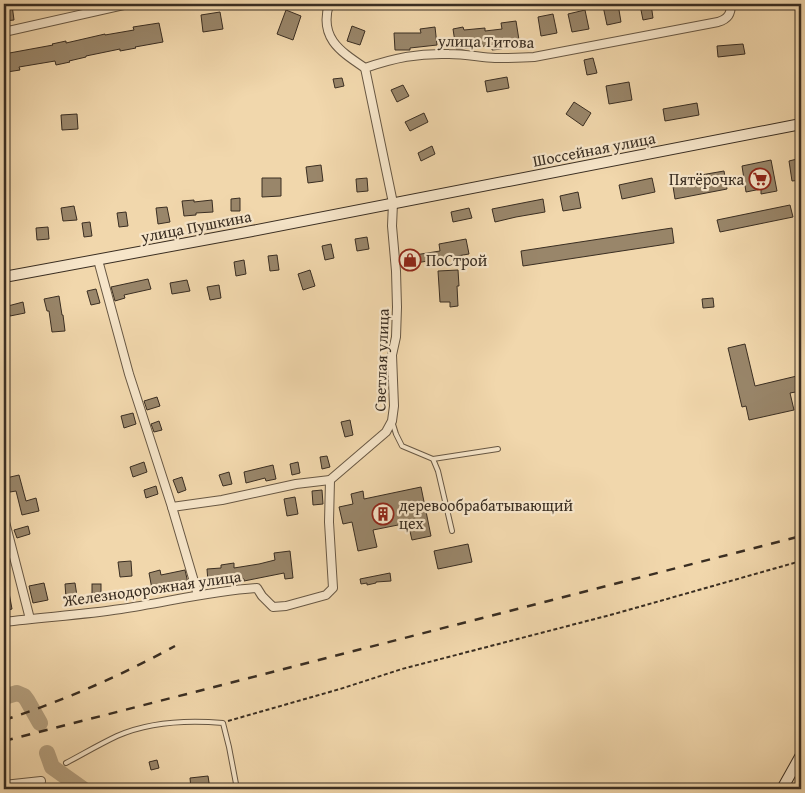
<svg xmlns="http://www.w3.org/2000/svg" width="805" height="793" viewBox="0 0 805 793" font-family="'Gentium Book Plus',serif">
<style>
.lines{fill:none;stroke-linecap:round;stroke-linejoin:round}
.river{stroke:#b39e7d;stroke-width:16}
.building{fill:#99866a;stroke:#3a2e22}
.service-casing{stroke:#685844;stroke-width:6}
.minor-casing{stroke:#685844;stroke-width:10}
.secondary-casing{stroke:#3a2e22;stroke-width:12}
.path{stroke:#3a2e22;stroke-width:2;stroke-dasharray:4 2.5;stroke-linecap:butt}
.service{stroke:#f6e5c9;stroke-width:4}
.minor{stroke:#f6e5c9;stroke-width:8}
.secondary{stroke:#f6e5c9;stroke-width:10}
.rail{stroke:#3a2e22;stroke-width:2.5;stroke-dasharray:9 9;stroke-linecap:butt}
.labels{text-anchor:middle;stroke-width:4.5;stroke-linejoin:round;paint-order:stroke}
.street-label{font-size:16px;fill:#3a2e22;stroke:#f6e5c9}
.poi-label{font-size:16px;fill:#3a2e22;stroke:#f6e5c9;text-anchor:start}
</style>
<rect width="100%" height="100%" fill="#f1d7ac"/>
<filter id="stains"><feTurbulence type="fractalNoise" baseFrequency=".004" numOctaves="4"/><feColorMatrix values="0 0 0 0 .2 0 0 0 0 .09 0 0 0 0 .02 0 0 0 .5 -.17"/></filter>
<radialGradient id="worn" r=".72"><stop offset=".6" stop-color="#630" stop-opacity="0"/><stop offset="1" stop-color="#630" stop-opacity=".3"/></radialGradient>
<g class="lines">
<g class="river">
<polyline points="4,697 17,693 24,696 27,700 40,723"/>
<polyline points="47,753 52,767 83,789"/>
</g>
</g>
<g class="building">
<polygon points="615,4 618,4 621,22 607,25 603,6"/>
<polygon points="651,4 653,18 643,20 640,5"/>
<polygon points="12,5 14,20 4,21 4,6"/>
<polygon points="286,10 301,16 293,40 277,34"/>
<polygon points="585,10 589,29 572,32 568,14"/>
<polygon points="220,12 223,29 203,32 201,15"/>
<polygon points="553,14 557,33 541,36 538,17"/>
<polygon points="516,21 519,40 501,43 502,49 492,50 492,45 462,49 456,49 453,29 463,27 464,30 485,28 485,31 502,29 501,23"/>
<polygon points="159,23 163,42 135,47 136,48 120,51 120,49 86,56 86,57 69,61 70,62 56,65 55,61 19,67 20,70 7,72 4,54 53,45 52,44 66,41 66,43 105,34 105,35 134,30 133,27"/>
<polygon points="352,26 365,31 360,45 347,41"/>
<polygon points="435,27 437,45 410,48 410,50 395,50 394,33 421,33 420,29"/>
<polygon points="743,44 745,54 718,57 717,46"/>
<polygon points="593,58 597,73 587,75 584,60"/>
<polygon points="507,77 509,88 487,92 485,81"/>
<polygon points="342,78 344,86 335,88 333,79"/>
<polygon points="629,82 632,100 609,104 606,86"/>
<polygon points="403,85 409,96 397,102 391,90"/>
<polygon points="574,102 591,113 583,126 566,114"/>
<polygon points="697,103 699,115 665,121 663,109"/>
<polygon points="424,113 428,122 410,131 405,122"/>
<polygon points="77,114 78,129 62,130 61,115"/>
<polygon points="432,146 435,154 421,161 418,153"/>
<polygon points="801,158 801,180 792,181 789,161"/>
<polygon points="771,160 777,191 761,194 761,189 746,192 742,166"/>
<polygon points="321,165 323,181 308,183 306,167"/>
<polygon points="724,171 727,189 675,199 672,180"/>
<polygon points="262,178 281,178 281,196 262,197"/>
<polygon points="367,178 368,191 357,192 356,179"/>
<polygon points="652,178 655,192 622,199 619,185"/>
<polygon points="578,192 581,208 563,211 560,196"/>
<polygon points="240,198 240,211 231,211 231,199"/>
<polygon points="543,199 545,212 516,217 495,222 492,209"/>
<polygon points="194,200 194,202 212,200 213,212 196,213 196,215 184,216 182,201"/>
<polygon points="790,205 793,217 720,232 717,220"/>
<polygon points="74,206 77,220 63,221 61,208"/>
<polygon points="167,207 170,222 158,224 156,208"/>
<polygon points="469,208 472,218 453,222 451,212"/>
<polygon points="126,212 128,226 119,227 117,213"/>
<polygon points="90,222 92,236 84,237 82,223"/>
<polygon points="48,227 49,239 37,240 36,228"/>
<polygon points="672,228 674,243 523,266 521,251"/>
<polygon points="367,237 369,249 357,251 355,239"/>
<polygon points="466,239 469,254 404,265 402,257 440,251 439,244"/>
<polygon points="331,244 334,258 325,260 322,246"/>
<polygon points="277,255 279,270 270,271 268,256"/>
<polygon points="244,260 246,274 236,276 234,262"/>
<polygon points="310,270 315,286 303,290 298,274"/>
<polygon points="458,270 459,286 457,286 458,306 450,307 450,302 440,302 438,271"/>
<polygon points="148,279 151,289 124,295 125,298 115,301 111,287"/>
<polygon points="187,280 190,291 172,294 170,283"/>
<polygon points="219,285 221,298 210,300 207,287"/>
<polygon points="96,289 100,303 91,305 87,291"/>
<polygon points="59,296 62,315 63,315 65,331 52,332 49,311 47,311 44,299"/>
<polygon points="713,298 714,307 703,308 702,299"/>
<polygon points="23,302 25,313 10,316 8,306"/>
<polygon points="745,344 755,386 801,375 801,391 790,393 794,410 749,420 746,406 742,407 728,348"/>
<polygon points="157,397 160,406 147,410 144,401"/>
<polygon points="133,413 136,424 124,428 121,416"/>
<polygon points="350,420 353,435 345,437 341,422"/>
<polygon points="159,421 162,430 154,432 151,424"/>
<polygon points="327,456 330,467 322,469 320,457"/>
<polygon points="144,462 147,472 133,477 130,467"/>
<polygon points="298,462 300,473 292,475 290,464"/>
<polygon points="273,465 276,479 266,481 265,478 246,483 244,472"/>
<polygon points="229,472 232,484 223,486 219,475"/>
<polygon points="19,475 26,501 36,498 39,511 22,515 16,491 10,492 6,478"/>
<polygon points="182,477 186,490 178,493 173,480"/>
<polygon points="156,486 158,494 146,498 144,490"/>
<polygon points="421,487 431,536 412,540 408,523 373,530 377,547 358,551 352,522 343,524 339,507 353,504 351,494 363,491 364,499"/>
<polygon points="322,490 323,504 313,505 312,491"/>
<polygon points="295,497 298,514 287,516 284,499"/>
<polygon points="28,526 30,534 17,538 14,530"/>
<polygon points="468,544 472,562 438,569 434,551"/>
<polygon points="290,551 293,578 285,579 284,573 244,581 244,579 208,582 207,569 221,568 221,565 234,563 234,568 259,564 275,560 274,553"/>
<polygon points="131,561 132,576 120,577 118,562"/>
<polygon points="160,570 161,575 185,570 188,583 177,586 176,584 152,589 149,573"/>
<polygon points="390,573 391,581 376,582 376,583 367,585 367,583 361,584 360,579"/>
<polygon points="44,583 48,600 33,603 29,586"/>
<polygon points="75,583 77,596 66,598 65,584"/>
<rect x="92" y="584" width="9" height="13"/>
<polygon points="8,587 12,609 4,611 4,588"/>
<polygon points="157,760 159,768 151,770 149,762"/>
<polygon points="208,776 210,789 191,789 190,778"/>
</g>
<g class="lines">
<g class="service-casing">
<g id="service">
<polyline points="392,421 396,434 402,446 433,459 438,471 452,531"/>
<polyline points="433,459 498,449"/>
<path d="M66,763C83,754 100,744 117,736C149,722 188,720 223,723L229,747L237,789"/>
</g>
</g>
<g class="minor-casing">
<g id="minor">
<path d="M329,4C319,38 340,51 365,68"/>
<polyline points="4,32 128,4"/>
<polyline points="98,260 129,374 172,507 198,595"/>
<path d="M172,507L222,500L296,484L330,480L386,432L392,421L394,406L392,355L396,337L397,307L396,271L392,226L393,203L365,68C394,58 418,53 449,54C464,54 480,57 495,58C508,58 521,58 534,57L718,22C728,19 731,14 731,4"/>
<polyline points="4,518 30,619"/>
<path d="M4,622C43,617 82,615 121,609C167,602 211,591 257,588L262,596L273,607L286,606L326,595L333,588L329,522L330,480"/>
<polyline points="4,785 41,781"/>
</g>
</g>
<g class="secondary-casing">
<g id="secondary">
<polyline points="4,277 252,231 801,124"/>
<polyline points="782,789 801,755"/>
</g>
</g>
<polyline class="path" points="228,721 340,689 402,669 614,614 801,561"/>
<use href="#service" class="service"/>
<use href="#minor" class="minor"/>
<use href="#secondary" class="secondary"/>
<g class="rail">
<path d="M4,720C63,701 120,676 175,646"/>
<polyline points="4,741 801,536"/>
</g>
</g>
<defs>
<g id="supermarket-ring" transform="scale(1.125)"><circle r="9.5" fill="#f6e5c9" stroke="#8f2418" stroke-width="1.5"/><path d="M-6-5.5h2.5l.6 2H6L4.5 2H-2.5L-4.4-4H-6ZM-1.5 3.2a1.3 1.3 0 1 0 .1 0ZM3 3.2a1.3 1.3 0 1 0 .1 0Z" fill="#8f2418"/></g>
<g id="shop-ring" transform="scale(1.125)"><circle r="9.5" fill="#f6e5c9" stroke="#8f2418" stroke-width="1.5"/><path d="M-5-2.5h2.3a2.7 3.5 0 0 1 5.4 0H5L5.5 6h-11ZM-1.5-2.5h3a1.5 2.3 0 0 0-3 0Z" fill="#8f2418"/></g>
<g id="building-ring" transform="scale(1.125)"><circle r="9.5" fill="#f6e5c9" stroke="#8f2418" stroke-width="1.5"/><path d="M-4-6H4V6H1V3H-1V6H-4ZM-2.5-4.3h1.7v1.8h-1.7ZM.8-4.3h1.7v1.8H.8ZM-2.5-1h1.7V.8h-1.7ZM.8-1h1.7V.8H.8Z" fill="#8f2418"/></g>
</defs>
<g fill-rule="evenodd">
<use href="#supermarket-ring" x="760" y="179"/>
<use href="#shop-ring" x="410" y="260"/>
<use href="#building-ring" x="383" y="514"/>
</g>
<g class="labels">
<g class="street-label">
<text transform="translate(486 41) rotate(1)" y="6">улица Титова</text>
<text transform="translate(594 149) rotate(-11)" y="6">Шоссейная улица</text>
<text transform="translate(196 226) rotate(-11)" y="6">улица Пушкина</text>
<text transform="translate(381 360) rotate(-88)" y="6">Светлая улица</text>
<text transform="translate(152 588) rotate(-8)" y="6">Железнодорожная улица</text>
</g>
<g class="poi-label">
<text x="744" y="185" text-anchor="end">Пятёрочка</text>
<text x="426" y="266">ПоСтрой</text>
<text x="399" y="511">деревообрабатывающий<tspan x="399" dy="18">цех</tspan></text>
</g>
</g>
<rect width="805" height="793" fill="none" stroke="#f1d7ac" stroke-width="20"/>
<rect x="5" y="5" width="795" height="783" fill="none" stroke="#3a2e22" stroke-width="2.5"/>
<rect x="10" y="10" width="785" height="773" fill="none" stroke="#3a2e22"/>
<rect width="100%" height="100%" filter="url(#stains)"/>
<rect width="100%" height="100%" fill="url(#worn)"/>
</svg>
